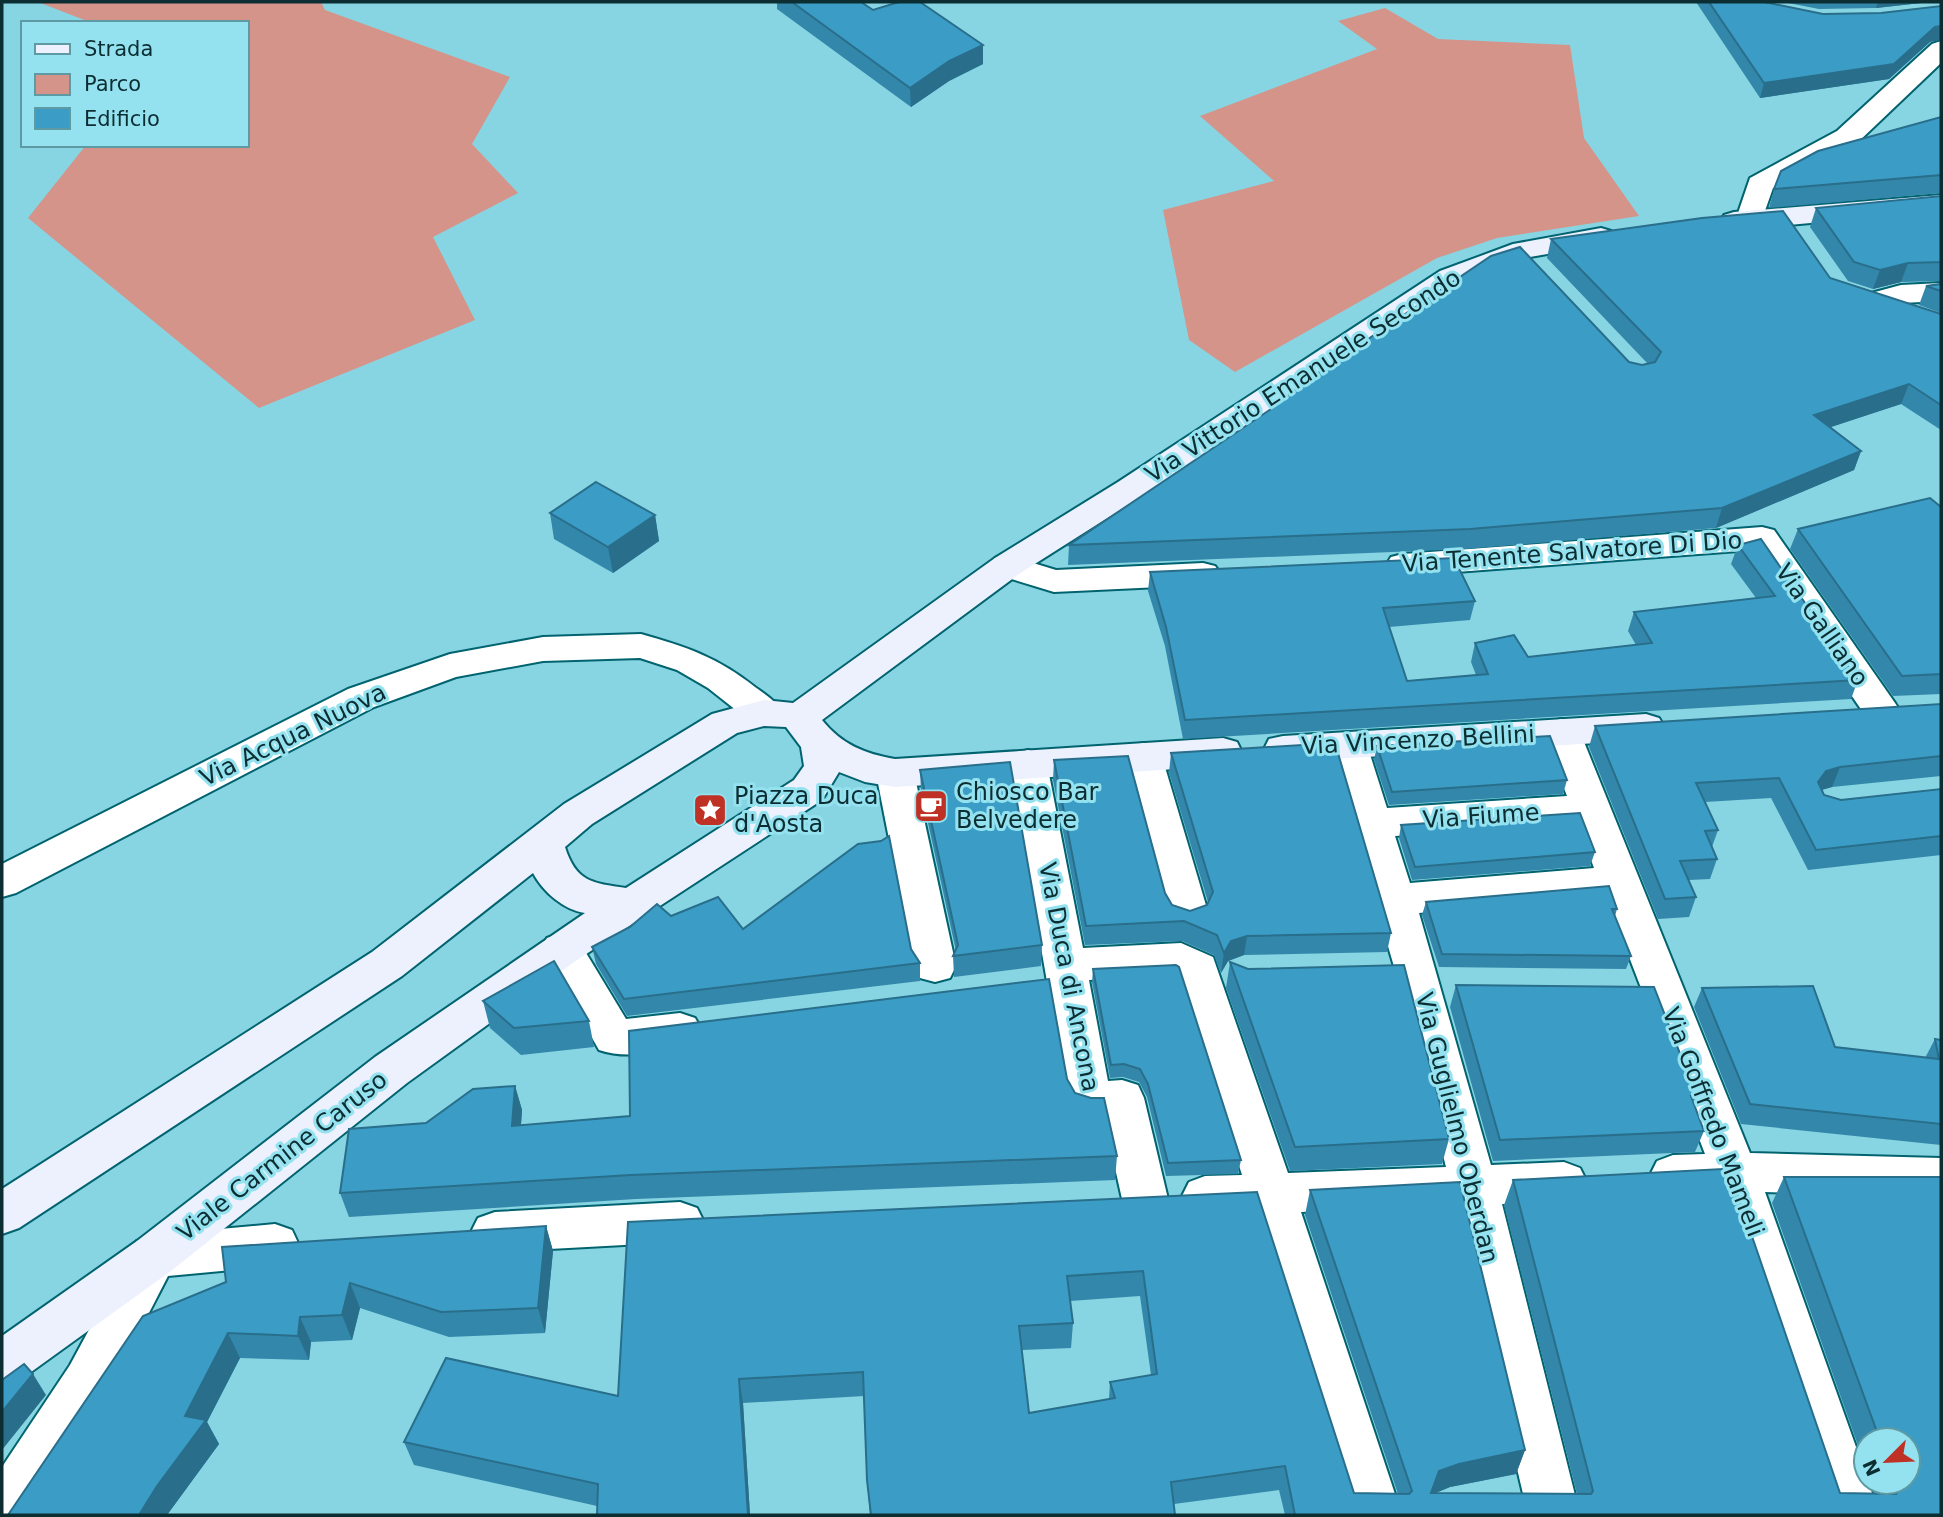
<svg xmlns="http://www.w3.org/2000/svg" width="1943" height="1517" viewBox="0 0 1943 1517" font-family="'DejaVu Sans',sans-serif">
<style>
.green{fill:#d5948a}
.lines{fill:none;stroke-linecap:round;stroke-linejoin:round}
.street-casing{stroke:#00636f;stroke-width:4}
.secondary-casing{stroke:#00636f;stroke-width:4}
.street{fill:#fff;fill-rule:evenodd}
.secondary{fill:#ecf1fd;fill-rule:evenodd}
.wall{fill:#3387aa;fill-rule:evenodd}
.shaded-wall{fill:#296e8b}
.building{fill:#3b9dc6;stroke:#296e8b;stroke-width:2;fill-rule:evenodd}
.labels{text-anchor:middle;stroke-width:6;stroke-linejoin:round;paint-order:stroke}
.street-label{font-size:24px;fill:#0c2e33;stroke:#94e2ef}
.poi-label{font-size:24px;fill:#0c2e33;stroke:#94e2ef;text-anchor:start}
</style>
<rect width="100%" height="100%" fill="#87d5e2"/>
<g class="green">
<polygon points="38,2 321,2 325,10 510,77 472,144 518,193 433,237 475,320 259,408 28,218 86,145 247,145 247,23 92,23"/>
<polygon points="1385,8 1438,39 1570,45 1584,138 1639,216 1497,238 1437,258 1235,372 1189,340 1163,210 1274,181 1200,116 1377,49 1338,21"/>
</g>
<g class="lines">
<g class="street-casing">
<g id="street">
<polygon points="1941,41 1941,63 1857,143 1773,188 1760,225 1750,228 1740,225 1736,219 1750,178 1837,131 1932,44"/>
<polygon points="1941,283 1941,301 1902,303 1871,311 1860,308 1856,302 1860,296 1901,285"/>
<polygon points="1762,527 1774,530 1895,703 1901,712 1895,721 1882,725 1869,721 1752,550 1403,576 1391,573 1386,565 1391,557 1403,554"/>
<polygon points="1007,555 1056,570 1203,563 1215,566 1221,574 1215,582 1203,585 1054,592 995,574 990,566 995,558"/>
<path d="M641,634C687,647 717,657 755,687C766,695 776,701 783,713L777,722L764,726L751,722L708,688L677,670L640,658L543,661L456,677L374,707L16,893L2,897V864L348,689L450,654L543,637Z"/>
<path d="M1561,719L1574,723L1580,732L1750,1153L1941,1158V1198L1765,1192L1866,1475V1482H1868L1880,1515H1828L1719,1192L1673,1195L1657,1189L1650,1175L1657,1161L1673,1155L1705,1154L1606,897L1419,913L1491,1165L1564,1162L1580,1168L1587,1182L1580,1196L1564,1202L1502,1204L1580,1515H1528L1455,1206L1301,1212L1402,1515H1350L1254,1214L1205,1216L1189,1210L1182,1196L1189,1182L1205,1176L1242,1175L1180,979L1175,976L1089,980L1108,1081L1122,1080L1138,1085L1144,1098L1168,1199L1161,1213L1145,1219L1129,1213L1122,1199L1104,1119L1090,1120L1074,1115L1068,1102L1009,764L1014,754L1028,750L1042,754L1047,764L1083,948L1181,943L1213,957L1288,1173L1446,1167L1400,987L1329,745L1334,735L1348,732L1362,735L1367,745L1387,808L1567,796L1542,732L1548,723ZM1578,824L1594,868L1410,883L1395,836Z"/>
<polygon points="1143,743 1157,747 1162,757 1208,912 1202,923 1187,928 1172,923 1166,912 1124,757 1129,747"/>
<polygon points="895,759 909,763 914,773 956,966 950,978 935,982 920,978 914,966 876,773 881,763"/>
<path d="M562,933L577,938L626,1019L680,1013L695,1018L702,1030L695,1042C667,1052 627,1060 599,1050L541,949L547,938Z"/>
<polygon points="680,1202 697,1208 704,1222 697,1236 680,1242 495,1252 478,1246 471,1232 478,1218 495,1212"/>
<path d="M275,1224L292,1230L299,1245L292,1260L275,1266L168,1276C126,1358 83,1439 29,1515H2V1467L70,1365L137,1241L154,1235Z"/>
</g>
</g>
<g class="secondary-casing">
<g id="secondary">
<polygon points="1941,195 1941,211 1734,230 1724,227 1720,221 1724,215 1734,212"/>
<path d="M1601,228L1611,231L1615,237L1611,243L1530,257L1460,283L1142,496L1019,574L822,720C841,744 865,754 895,759L1223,738L1237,742L1242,752L1237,762L1223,766L895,787L865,782L839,772L822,800L577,960L407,1083L171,1271L20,1380L2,1387V1336L137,1241L375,1057L585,913C564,910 543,892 533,873L402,976L19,1228L2,1234V1189L372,952L564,804L712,714L764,700L793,703L995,558L1118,482L1440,271L1513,244ZM764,726L786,727L801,747L804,766L794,780L626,888C592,883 576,882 565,847L592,824L737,733Z"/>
<polygon points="1646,714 1659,718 1665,727 1659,736 1646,740 1283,762 1269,759 1264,749 1269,739 1283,736"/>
</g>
</g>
<use href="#street" class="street"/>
<use href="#secondary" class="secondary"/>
</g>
<g class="wall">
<polygon points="777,2 861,2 873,10 983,64 949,81 911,107 777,9"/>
<polygon points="1696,2 1764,2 1930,42 1889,79 1760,98"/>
<polygon points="1783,2 1930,2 1876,8 1819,9"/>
<polygon points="1941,117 1941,193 1769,208 1774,189"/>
<polygon points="1941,196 1941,281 1901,282 1873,289 1848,281 1810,227 1816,208"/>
<polygon points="1551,239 1830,278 1941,314 1941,430 1901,404 1830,427 1861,451 1854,470 1716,528 1466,549 1068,565 1069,545 1629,362 1642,365 1648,364 1547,258"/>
<polygon points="1941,284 1941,313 1919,305 1926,286"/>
<polygon points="1941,507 1941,694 1893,696 1790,549 1798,529"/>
<polygon points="550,513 655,515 659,541 613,573 554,539"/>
<polygon points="1738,545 1858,680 1851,699 1183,739 1165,646 1148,591 1150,572 1475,601 1470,620 1389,627 1407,681 1476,675 1471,662 1475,643 1528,657 1636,645 1628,631 1634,612 1756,598 1731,564"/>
<polygon points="1941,704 1941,776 1832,787 1822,790 1824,795 1841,800 1941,789 1941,855 1808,870 1771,798 1705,802 1718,830 1712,847 1717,859 1710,879 1689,880 1696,897 1689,917 1658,919 1589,747 1595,726"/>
<polygon points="1377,746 1567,780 1563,794 1389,805 1374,760"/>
<polygon points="1171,753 1391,933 1387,952 1244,955 1228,961 1221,973 1214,955 1182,941 1085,945 1053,780 1054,760 1165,893 1172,905 1190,911 1207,905 1208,902 1169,773"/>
<polygon points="920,770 1042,945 1041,966 954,977 953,956 956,951 921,791"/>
<polygon points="1401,825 1595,852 1590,866 1412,880 1399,838"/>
<polygon points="1426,902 1617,909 1615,916 1631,956 1626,969 1439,967 1422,915"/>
<polygon points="671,916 743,929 911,949 920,963 920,981 627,1016 596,964 592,947"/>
<polygon points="1230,962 1449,1139 1442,1164 1290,1171 1226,988"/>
<polygon points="1093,969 1241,1160 1238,1174 1166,1176 1147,1097 1139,1082 1123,1077 1110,1078 1092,982"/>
<polygon points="1456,985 1697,1097 1694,1104 1704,1131 1695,1152 1493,1161 1450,1007"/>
<polygon points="1702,988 1835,1047 1925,1058 1935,1039 1941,1040 1941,1145 1741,1124 1694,1007"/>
<polygon points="483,1001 589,1021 594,1047 521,1055 490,1028"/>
<polygon points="1067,1079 1075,1093 1117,1156 1115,1180 636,1199 349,1217 340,1193 426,1123 515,1086 522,1110 521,1126"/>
<path d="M1723,1169L1726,1178H1732L1840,1493L1875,1494L1871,1482H1908V1440H1866V1468L1772,1203L1784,1177H1941V1515H1285L1279,1490L1174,1504L1175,1515H870L867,1480L864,1396L743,1403L750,1515H597V1506L414,1465L404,1442L446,1358L618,1396L628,1222L1257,1192L1354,1493L1398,1494L1305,1215L1310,1190L1460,1182L1525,1450L1516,1474L1450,1487L1435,1493L1577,1494L1504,1205L1513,1180ZM1140,1296L1151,1375L1110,1382L1109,1399L1029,1413L1022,1350L1071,1348L1073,1323L1070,1301Z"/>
<polygon points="546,1226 553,1251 545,1333 449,1337 360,1308 352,1340 311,1342 309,1360 240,1358 207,1422 219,1444 167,1515 8,1515 143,1316"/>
</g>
<g class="shaded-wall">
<polygon points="1878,2 1930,2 1876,8"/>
<polygon points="1941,26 1941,40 1930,42 1889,79 1760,98 1764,83"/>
<polygon points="983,45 983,64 949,81 911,107 910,88 949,61"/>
<polygon points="1908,263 1901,282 1873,289 1880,270"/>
<polygon points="1909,384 1901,404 1807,435 1814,415"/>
<polygon points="1861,451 1854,470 1716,528 1722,508"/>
<polygon points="655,515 659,541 613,573 608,547"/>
<polygon points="1840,767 1832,787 1817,791 1818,782 1826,771"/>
<polygon points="1247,936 1244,955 1228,961 1221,973 1224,953 1231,941"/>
<polygon points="515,1086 522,1110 519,1150 512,1126"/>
<polygon points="546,1226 553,1251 545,1333 538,1308"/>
<polygon points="350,1283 360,1308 352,1340 342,1315"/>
<polygon points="300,1317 311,1342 309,1360 298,1336"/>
<polygon points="228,1333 240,1358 207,1422 219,1444 167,1515 139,1515 185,1416"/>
<polygon points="33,1374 46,1395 2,1450 2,1412"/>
<polygon points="739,1379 743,1403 750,1515 748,1515"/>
<polygon points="1525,1450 1516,1474 1450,1487 1431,1495 1423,1515 1439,1471 1459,1464"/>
</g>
<g class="building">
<polygon points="792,2 861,2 873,10 899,2 920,2 983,45 949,61 910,88"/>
<polygon points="1709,2 1764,2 1823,14 1881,13 1941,6 1941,26 1935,27 1894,64 1764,83"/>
<polygon points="1941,117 1941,175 1774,189 1781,171 1818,151"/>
<polygon points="1941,196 1941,262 1908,263 1880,270 1854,262 1816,208"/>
<polygon points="1783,211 1830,278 1941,314 1941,405 1909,384 1814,415 1861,451 1722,508 1470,529 1069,545 1271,409 1306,381 1491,256 1520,247 1629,362 1642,365 1655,362 1661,352 1551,239 1702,218"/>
<polygon points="1941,284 1941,291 1926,286"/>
<polygon points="596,482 655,515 608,547 550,513"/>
<polygon points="1930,498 1941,507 1941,674 1902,676 1798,529"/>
<polygon points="1761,539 1858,680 1185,720 1166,627 1150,572 1454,558 1475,601 1383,608 1407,681 1488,674 1475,643 1514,635 1528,657 1652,643 1634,612 1775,596 1738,545"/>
<polygon points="1941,704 1941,756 1840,767 1826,771 1818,782 1824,795 1841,800 1941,789 1941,836 1816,850 1779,778 1696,783 1718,830 1705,831 1717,859 1680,861 1696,897 1665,899 1595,726"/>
<polygon points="1550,736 1567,780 1392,792 1377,746"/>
<polygon points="1335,743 1391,933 1247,936 1231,941 1224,953 1217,935 1184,921 1086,926 1054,760 1128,756 1165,893 1172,905 1190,911 1207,905 1213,892 1171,753"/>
<polygon points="1010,762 1042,945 953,956 958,945 920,770"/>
<polygon points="1580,813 1595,852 1415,867 1401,825"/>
<polygon points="889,836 911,949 920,963 624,999 592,947 630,927 657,904 671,916 718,897 743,929 858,844 881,841"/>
<polygon points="1609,886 1617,909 1612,909 1631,956 1442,954 1426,902"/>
<polygon points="554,961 589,1021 514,1028 483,1001"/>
<polygon points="1230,962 1248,969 1404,965 1449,1139 1295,1147"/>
<polygon points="1176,965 1179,967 1241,1160 1168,1163 1148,1084 1140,1069 1124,1064 1111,1065 1093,969"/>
<polygon points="1049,979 1067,1079 1075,1093 1091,1098 1104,1098 1117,1156 631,1175 340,1193 349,1129 426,1123 473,1089 515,1086 512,1126 630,1116 629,1031"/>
<polygon points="1456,985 1654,987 1697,1097 1691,1096 1704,1131 1500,1140"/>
<polygon points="1813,986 1835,1047 1939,1059 1935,1039 1941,1040 1941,1124 1750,1104 1702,988"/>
<path d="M1723,1169L1726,1178H1732L1840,1493L1896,1494L1898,1491L1895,1482H1908V1440H1880L1784,1177H1941V1515H1295L1285,1466L1171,1482L1175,1515H871L867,1480L863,1372L739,1379L748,1515H597L598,1484L404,1442L446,1358L618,1396L628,1222L1257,1192L1354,1493L1409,1494L1412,1491L1310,1190L1460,1182L1525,1450L1459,1464L1439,1471L1431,1493L1591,1494L1593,1491L1513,1180ZM1143,1271L1157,1374L1110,1382L1115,1398L1029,1413L1019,1326L1073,1323L1067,1276Z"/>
<polygon points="546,1226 538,1308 441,1312 350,1283 342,1315 300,1317 298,1336 228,1333 185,1416 206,1420 157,1486 139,1515 8,1515 143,1316 226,1282 222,1247"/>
<polygon points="24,1364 33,1374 2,1412 2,1380"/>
</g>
<defs>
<g id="cafe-square" transform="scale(1.75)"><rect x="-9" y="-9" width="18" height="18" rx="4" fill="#be3124" stroke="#94e2ef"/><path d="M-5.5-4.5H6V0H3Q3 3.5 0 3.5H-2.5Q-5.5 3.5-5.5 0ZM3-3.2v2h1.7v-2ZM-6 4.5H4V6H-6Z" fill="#fff"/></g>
<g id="sight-square" transform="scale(1.75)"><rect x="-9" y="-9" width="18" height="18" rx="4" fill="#be3124" stroke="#94e2ef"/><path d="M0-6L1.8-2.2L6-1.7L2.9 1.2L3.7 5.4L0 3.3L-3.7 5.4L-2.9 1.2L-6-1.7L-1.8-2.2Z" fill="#fff"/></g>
</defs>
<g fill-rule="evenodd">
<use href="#cafe-square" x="931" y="806"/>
<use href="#sight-square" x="710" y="810"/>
</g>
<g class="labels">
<g class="street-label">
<text transform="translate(1303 376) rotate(-33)" y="8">Via Vittorio Emanuele Secondo</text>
<text transform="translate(1572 552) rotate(-4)" y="8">Via Tenente Salvatore Di Dio</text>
<text transform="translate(1822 625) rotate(55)" y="8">Via Galliano</text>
<text transform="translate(293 735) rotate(-26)" y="8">Via Acqua Nuova</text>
<text transform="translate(1418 740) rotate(-3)" y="8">Via Vincenzo Bellini</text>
<text transform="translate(1481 816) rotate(-4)" y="8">Via Fiume</text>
<text transform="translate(1069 977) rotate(79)" y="8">Via Duca di Ancona</text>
<text transform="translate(1713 1122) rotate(69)" y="8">Via Goffredo Mameli</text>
<text transform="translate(1457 1128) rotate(76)" y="8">Via Guglielmo Oberdan</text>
<text transform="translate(282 1156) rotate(-38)" y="8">Viale Carmine Caruso</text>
</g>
<g class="poi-label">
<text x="956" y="800">Chiosco Bar<tspan x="956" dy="28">Belvedere</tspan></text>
<text x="734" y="804">Piazza Duca<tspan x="734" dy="28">d'Aosta</tspan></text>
</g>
</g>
<rect width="1943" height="1517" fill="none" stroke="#0c2e33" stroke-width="7"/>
<rect x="21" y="21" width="228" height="126" fill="#94e2ef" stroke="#5e9aa4" stroke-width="2"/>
<rect x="35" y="44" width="35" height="10" fill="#ecf1fd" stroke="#5e9aa4" stroke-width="2"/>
<text x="84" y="56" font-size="21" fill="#0c2e33">Strada</text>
<rect x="35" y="74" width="35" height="21" fill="#d5948a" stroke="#5e9aa4" stroke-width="2"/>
<text x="84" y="91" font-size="21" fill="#0c2e33">Parco</text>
<rect x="35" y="108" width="35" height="21" fill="#3b9dc6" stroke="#5e9aa4" stroke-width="2"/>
<text x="84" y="126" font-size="21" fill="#0c2e33">Edificio</text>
<g transform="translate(1887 1461) rotate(246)"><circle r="33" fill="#94e2ef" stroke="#5e9aa4" stroke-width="2"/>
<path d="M0-5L12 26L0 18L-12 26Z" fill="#be3124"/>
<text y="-10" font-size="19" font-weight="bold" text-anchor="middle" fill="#0c2e33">N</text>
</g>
</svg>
